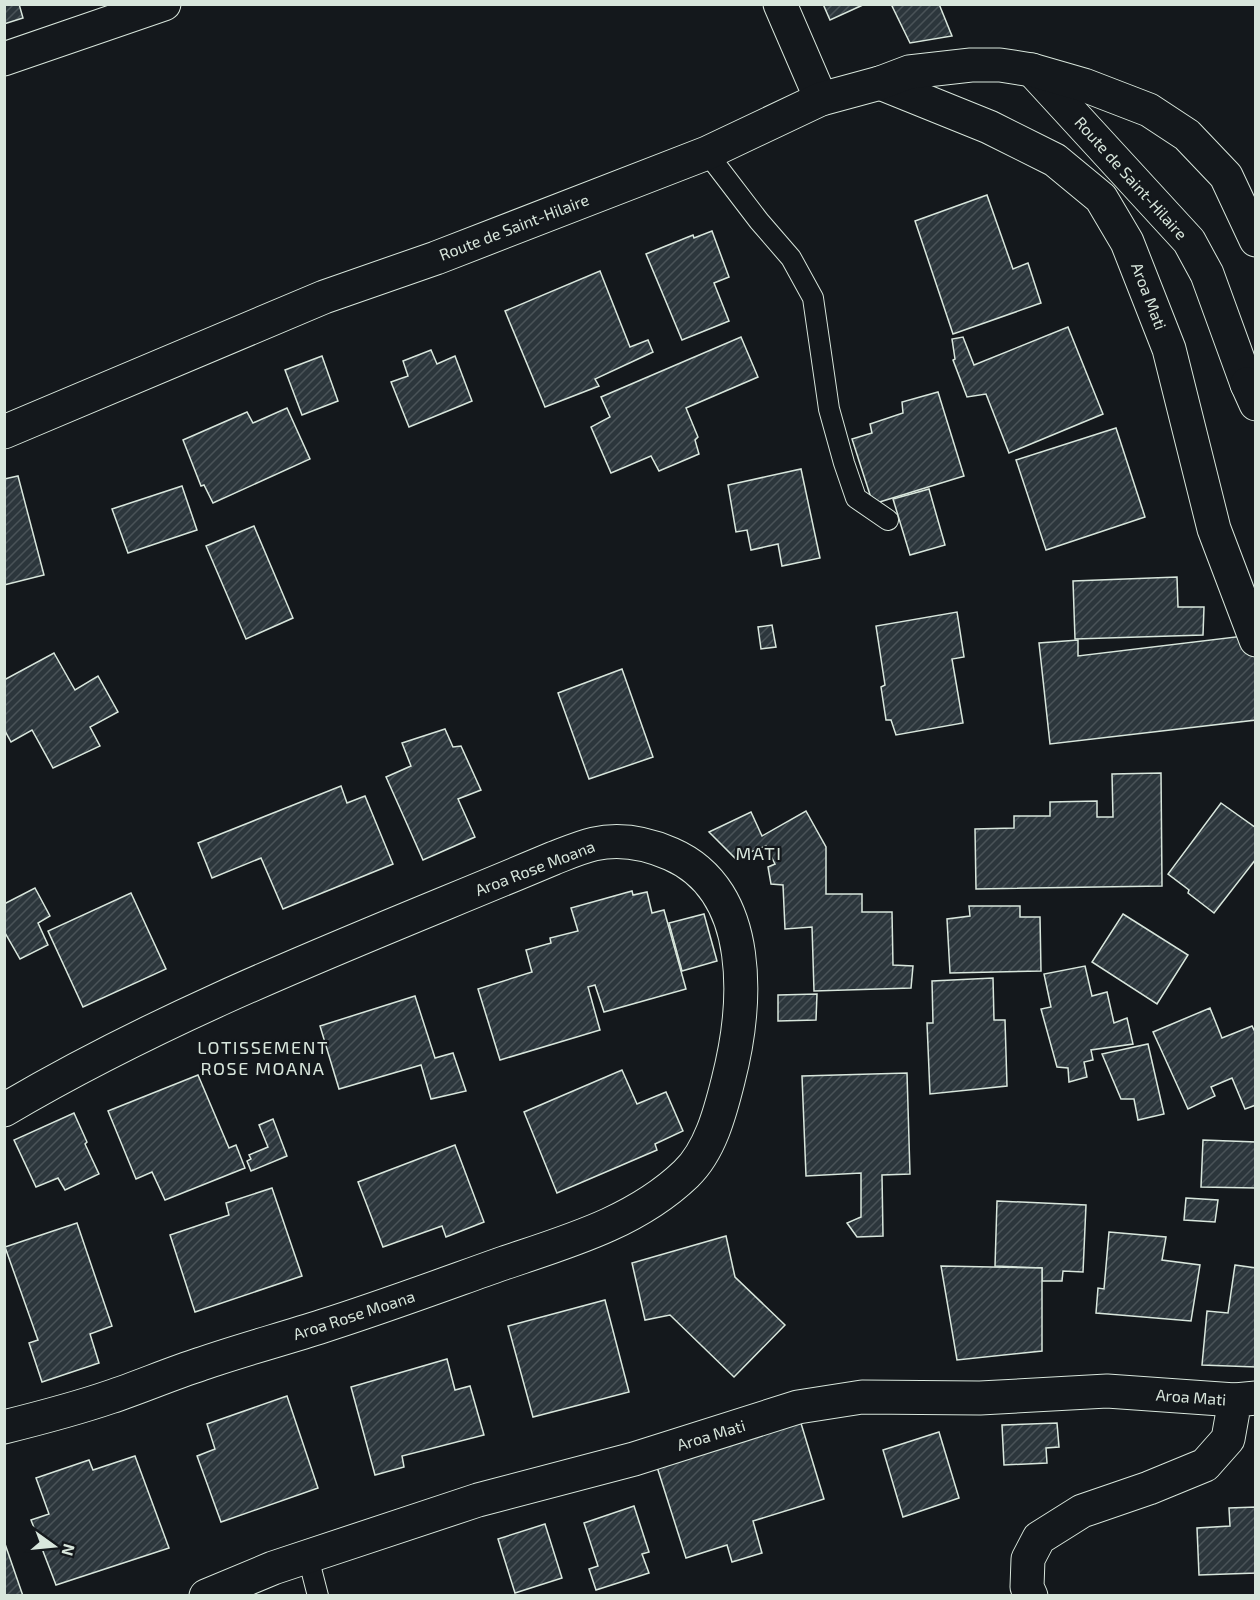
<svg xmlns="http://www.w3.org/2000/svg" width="1260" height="1600" viewBox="0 0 1260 1600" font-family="'Exo 2',sans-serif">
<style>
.building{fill:url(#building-hatch);stroke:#d8e6dc;stroke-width:1.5}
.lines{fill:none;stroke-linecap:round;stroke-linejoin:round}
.lane-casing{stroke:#d8e6dc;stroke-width:22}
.street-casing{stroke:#d8e6dc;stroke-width:35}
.secondary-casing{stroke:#d8e6dc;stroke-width:35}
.highway-casing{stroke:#d8e6dc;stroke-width:35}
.lane{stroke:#14181c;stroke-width:20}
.street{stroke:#14181c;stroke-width:33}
.secondary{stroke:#14181c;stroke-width:33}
.highway{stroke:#14181c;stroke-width:33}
.labels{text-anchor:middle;stroke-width:4.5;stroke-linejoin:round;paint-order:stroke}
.street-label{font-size:16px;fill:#d8e6dc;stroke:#14181c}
.neighbourhood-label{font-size:18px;letter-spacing:1.5px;fill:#d8e6dc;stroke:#14181c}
</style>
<defs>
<pattern id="building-hatch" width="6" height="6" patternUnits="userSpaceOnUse" patternTransform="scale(1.5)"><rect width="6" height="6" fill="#2c363c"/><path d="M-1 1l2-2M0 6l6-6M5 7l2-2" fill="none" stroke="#4a5358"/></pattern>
</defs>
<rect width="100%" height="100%" fill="#14181c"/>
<g class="building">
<polygon points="4,4 19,4 23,18 4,24"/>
<polygon points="823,4 865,4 830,20"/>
<polygon points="891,4 939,4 952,36 910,43"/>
<polygon points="987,195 1013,269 1028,263 1041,303 953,334 915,221"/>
<polygon points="712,231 729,277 714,283 729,321 682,340 646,254 693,235 694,238"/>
<polygon points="600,271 630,347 648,340 653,352 595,379 599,386 545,407 505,311"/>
<polygon points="1068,327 1103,414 1009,453 986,394 967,397 953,360 955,359 952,339 963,337 974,365"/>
<polygon points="741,337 758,377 686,408 698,437 695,440 699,454 659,471 651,456 611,473 591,427 610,417 601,397"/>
<polygon points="431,350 437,364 455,356 472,401 409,427 391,382 408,376 403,361"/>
<polygon points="322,356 338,401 302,415 285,370"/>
<polygon points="938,392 964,476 873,504 852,439 872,433 870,424 903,413 902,402"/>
<polygon points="287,408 310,459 213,503 204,485 201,486 183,440 247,412 253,423"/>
<polygon points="1116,428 1145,517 1046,550 1016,460"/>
<polygon points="801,469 820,558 782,566 778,544 751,550 747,530 736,532 728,485"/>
<polygon points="18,476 44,575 4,585 4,479"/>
<polygon points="182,486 197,530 128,553 112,509"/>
<polygon points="929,489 945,545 910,555 893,499"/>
<polygon points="254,526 293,618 246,639 206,546"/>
<polygon points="1177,577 1178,607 1204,607 1203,635 1075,639 1073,581"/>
<polygon points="957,612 964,657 952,659 963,723 896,735 891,720 886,720 881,687 885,685 876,626"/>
<polygon points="772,625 776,647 761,649 758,627"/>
<polygon points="1252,635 1256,668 1256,720 1050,744 1039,643 1078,640 1078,656"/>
<polygon points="54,653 75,690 98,676 118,712 90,727 100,746 53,768 32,730 11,742 4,729 4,680"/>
<polygon points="622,669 653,757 589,779 558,693"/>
<polygon points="445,729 453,747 461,746 481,790 458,799 475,837 423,860 386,777 411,766 402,743"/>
<polygon points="1161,773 1162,886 976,889 975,829 1014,828 1014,816 1050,816 1050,802 1097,801 1097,817 1113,817 1112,774"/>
<polygon points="341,786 347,803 365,796 393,864 283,909 261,858 212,878 198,843"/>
<polygon points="1221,803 1256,828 1256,859 1214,913 1188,893 1189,890 1168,874"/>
<polygon points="806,811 826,847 826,894 862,894 862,912 892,912 893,965 913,966 911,988 814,991 812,927 785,929 783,885 771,884 768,867 775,864 766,846 735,858 709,832 751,812 762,836"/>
<polygon points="35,888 50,916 38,923 48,945 20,959 4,931 4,904"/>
<polygon points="632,891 633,895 647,892 652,913 664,910 686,989 604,1012 595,985 588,987 600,1030 500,1060 478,989 532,972 526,950 551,943 550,938 578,931 571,908"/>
<polygon points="131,893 166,969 83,1007 48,931"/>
<polygon points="969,906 1020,906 1020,917 1040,917 1041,971 950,973 947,919 970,916"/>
<polygon points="704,914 717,961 682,971 669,923"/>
<polygon points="1123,914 1188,955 1157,1004 1092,962"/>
<polygon points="1085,966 1092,996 1107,992 1114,1023 1127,1018 1133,1044 1091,1050 1093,1060 1084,1062 1087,1077 1069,1082 1068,1068 1057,1067 1041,1009 1051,1007 1044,974"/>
<polygon points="993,978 994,1020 1005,1020 1007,1086 930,1094 927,1023 933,1023 932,981"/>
<polygon points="817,994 816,1020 778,1021 778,995"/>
<polygon points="415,996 435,1058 453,1053 466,1091 431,1099 421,1065 339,1089 320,1026"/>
<polygon points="1210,1008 1222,1038 1252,1026 1256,1034 1256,1105 1245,1109 1232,1078 1211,1087 1215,1096 1188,1109 1153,1032"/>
<polygon points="1148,1044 1164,1114 1138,1120 1134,1099 1121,1099 1102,1054"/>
<polygon points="622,1070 637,1104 666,1092 683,1131 655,1144 657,1150 557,1193 524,1112"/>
<polygon points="907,1073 910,1174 882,1175 883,1236 857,1237 847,1223 861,1217 861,1173 806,1176 802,1076"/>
<polygon points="198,1075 229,1148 236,1145 245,1168 165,1200 152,1172 136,1179 108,1111"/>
<polygon points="74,1113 87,1142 85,1144 99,1174 65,1190 58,1178 36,1187 14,1140"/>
<polygon points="273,1119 287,1156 251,1171 247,1161 251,1159 249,1155 268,1147 259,1125"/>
<polygon points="1203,1140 1256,1142 1256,1188 1201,1187"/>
<polygon points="455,1145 484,1222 446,1237 442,1226 383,1247 358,1182"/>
<polygon points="272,1188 302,1276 195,1312 170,1235 229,1215 226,1203"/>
<polygon points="1186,1198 1218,1200 1215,1222 1184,1220"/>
<polygon points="997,1201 1086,1205 1083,1272 1063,1271 1062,1281 1042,1281 1042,1268 995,1266"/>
<polygon points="77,1223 112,1326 90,1334 99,1363 42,1382 29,1343 38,1340 5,1247"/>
<polygon points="1109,1232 1166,1237 1162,1260 1200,1265 1191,1321 1096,1313 1098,1288 1104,1289"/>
<polygon points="726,1236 735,1277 785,1325 734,1377 670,1315 645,1320 632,1263"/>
<polygon points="1235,1265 1256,1268 1256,1367 1202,1365 1207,1311 1228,1313"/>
<polygon points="941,1266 1042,1268 1042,1351 957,1360"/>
<polygon points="605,1300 629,1392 533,1417 508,1326"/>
<polygon points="447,1359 455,1390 470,1386 484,1435 402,1456 404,1467 375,1475 351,1387"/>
<polygon points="287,1396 318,1488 221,1522 197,1456 215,1449 207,1424"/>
<polygon points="800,1420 824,1499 753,1521 762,1553 732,1562 727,1545 686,1558 657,1467"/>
<polygon points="1057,1423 1059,1447 1046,1448 1047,1463 1004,1465 1002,1425"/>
<polygon points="939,1432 959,1498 903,1517 883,1450"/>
<polygon points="135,1456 169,1548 56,1585 31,1520 49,1514 36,1478 89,1460 93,1470"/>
<polygon points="634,1506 649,1552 642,1554 649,1573 596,1590 589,1569 598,1566 584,1523"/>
<polygon points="1256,1507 1256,1573 1199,1575 1197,1528 1230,1526 1229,1508"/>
<polygon points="545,1524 562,1578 515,1593 498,1539"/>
<polygon points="4,1541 23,1596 4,1596"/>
</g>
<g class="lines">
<g class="lane-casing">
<g id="lane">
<polyline points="707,153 759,221 791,258 813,298 829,409 844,463 856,498 888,520"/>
<polyline points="308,1557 318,1596"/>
</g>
</g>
<g class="street-casing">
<g id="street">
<polyline points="780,4 821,99"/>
<polyline points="4,59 164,4"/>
<polyline points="880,83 989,127 1055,160 1101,198 1127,242 1169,349 1214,529 1256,640"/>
<path d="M4,1110C178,1007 369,936 554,858C567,853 581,847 594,844C621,838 646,843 671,854C756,891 747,1007 728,1081C720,1113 710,1151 686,1174C635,1223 566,1242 501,1264C442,1285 383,1307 323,1326C283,1339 241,1350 201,1364C170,1374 140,1387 110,1397C75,1409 40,1418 4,1427"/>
<polyline points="206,1596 273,1568 478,1500 634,1459 798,1407 862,1397 980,1398 1107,1391 1235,1400"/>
<polyline points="1031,1596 1027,1587 1028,1559 1039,1538 1082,1511 1149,1488 1205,1465 1228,1439 1235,1400 1256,1398"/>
</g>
</g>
<g class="secondary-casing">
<g id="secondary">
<polyline points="1032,70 1189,241 1207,274 1247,384 1256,394"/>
<polyline points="4,432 324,297 436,258 707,153 821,99 880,83 909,72 971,65 1000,65 1032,70 1084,85 1149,110 1187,135 1226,176 1256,240"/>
</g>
</g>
<g class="highway-casing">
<polyline id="highway" points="1247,384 1256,404"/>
</g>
<use href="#lane" class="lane"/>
<use href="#street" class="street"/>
<use href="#secondary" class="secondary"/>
<use href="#highway" class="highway"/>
</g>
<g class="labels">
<g class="street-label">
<text transform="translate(1131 178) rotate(48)" y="6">Route de Saint-Hilaire</text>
<text transform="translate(514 227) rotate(-21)" y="6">Route de Saint-Hilaire</text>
<text transform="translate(1149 296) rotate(69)" y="6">Aroa Mati</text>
<text transform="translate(535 868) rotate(-21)" y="6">Aroa Rose Moana</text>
<text transform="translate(354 1315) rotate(-18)" y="6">Aroa Rose Moana</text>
<text transform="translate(1191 1397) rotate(4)" y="6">Aroa Mati</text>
<text transform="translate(711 1435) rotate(-17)" y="6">Aroa Mati</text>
</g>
<g class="neighbourhood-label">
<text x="759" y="860">MATI</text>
<text x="263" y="1054">LOTISSEMENT<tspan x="263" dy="21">ROSE MOANA</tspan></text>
</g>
</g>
<rect width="1260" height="1600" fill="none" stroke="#d8e6dc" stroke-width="12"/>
<g transform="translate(54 1546) rotate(105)" stroke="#14181c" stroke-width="4.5" paint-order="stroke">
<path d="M0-4.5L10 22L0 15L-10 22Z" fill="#d8e6dc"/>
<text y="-9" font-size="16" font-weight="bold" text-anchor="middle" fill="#d8e6dc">N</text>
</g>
</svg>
